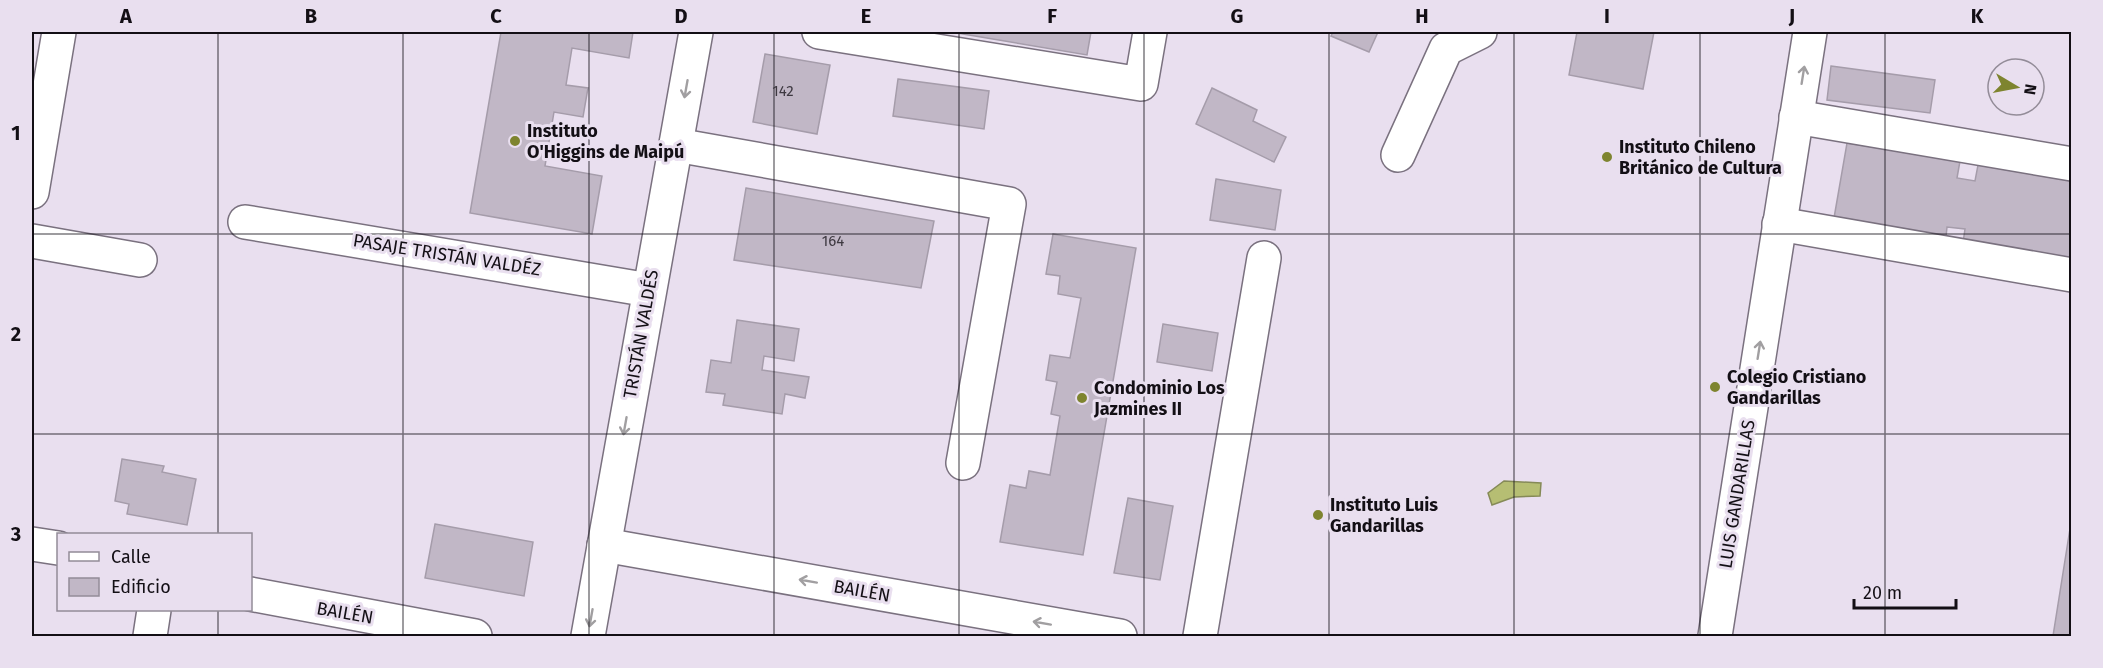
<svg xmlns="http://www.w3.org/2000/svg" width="2103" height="668" viewBox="0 0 2103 668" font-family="'Fira Sans',sans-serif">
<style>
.water{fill:#b6be73;stroke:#858a57;stroke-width:1.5}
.building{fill:#c1b7c6;stroke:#a59caa;stroke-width:1.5}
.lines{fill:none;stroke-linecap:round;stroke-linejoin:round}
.minor-casing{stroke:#7a717f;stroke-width:36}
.minor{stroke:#fff;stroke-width:33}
.oneway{stroke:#a19fa1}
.grid{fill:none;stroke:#130f15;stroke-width:1.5;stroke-opacity:0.55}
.poi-dot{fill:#7e842f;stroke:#e9dfef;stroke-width:2}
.labels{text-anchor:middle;stroke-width:6;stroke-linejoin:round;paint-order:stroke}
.number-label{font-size:15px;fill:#3e3941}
.poi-label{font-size:18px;font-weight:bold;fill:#130f15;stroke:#e9dfef;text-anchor:start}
.street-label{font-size:18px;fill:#130f15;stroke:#e9dfef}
.neatline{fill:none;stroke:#130f15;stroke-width:2}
.grid-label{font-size:20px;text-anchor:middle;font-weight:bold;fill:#130f15}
</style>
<rect width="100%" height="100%" fill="#e9dfef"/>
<polygon class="water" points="1504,481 1541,483 1540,496 1514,497 1492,505 1488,493"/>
<g class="building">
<polygon points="501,32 633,32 629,58 572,48 566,85 588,88 583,117 554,112 545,166 602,176 592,234 470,213"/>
<polygon points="951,32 1091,32 1087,55"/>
<polygon points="1333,32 1378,32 1369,52 1331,36"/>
<polygon points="1577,32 1654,32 1643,89 1569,75"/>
<polygon points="765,54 830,65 817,134 753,122"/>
<polygon points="1831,66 1935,80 1930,113 1827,100"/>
<polygon points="898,79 989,91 984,129 893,116"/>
<polygon points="1212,88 1257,110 1253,121 1286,137 1274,162 1196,124"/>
<polygon points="1847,143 1960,161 1957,178 1975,181 1978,165 2072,181 2072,262 1963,243 1965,229 1947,227 1946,237 1834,218"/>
<polygon points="1216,179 1281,190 1275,230 1210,220"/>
<polygon points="746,188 934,221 921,288 734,260"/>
<polygon points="1053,234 1136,248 1083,555 1000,542 1010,485 1026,488 1029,471 1050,475 1060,416 1051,414 1057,382 1046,380 1050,355 1070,358 1081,298 1058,294 1060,276 1046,274"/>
<polygon points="737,320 799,329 794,361 764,356 762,370 809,377 805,398 785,394 782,414 723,405 725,394 706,392 711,360 731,363"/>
<polygon points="1163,324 1218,333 1212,371 1157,362"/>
<polygon points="122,459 164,466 162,472 196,479 187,525 127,514 129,504 115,501"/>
<polygon points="1128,498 1173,506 1160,580 1114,573"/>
<polygon points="2072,516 2072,636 2053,636"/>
<polygon points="435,524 533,542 524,596 425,578"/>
</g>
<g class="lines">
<g class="minor-casing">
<g id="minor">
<polyline points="819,32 1141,84 1150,32"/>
<polyline points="1796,117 2072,164"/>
<polyline points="676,145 1009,204 963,463"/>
<polyline points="1398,155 1446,49 1480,32"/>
<polyline points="32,192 59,32"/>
<polyline points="245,222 649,290"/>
<polyline points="1779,224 2072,275"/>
<polyline points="32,241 140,260"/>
<polyline points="32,544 58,548"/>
<polyline points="604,545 1120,636"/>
<polyline points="250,594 475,636"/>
<polyline points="150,636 154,610"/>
<polyline points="588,636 696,32"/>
<polyline points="1200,636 1264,258"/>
<polyline points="1715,636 1810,32"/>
</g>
</g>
<use href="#minor" class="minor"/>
</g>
<defs><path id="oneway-shaft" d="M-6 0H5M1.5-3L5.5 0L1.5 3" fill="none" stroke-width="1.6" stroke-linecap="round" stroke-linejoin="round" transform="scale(1.5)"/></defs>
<g class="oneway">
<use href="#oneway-shaft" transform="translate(1803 75) rotate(-81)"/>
<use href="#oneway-shaft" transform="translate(686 89) rotate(100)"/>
<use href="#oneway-shaft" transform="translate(1759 350) rotate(-81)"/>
<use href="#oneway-shaft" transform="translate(625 426) rotate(100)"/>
<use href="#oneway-shaft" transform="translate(808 581) rotate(-170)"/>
<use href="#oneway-shaft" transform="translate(591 618) rotate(100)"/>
<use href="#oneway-shaft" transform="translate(1042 623) rotate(-170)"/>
</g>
<path class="grid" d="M218,32V534M403,32V636M589,32V636M774,32V636M959,32V636M1144,32V636M1329,32V636M1514,32V636M1700,32V636M1885,32V636M32,234H2072M32,434H2072M218,610V636"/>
<g class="poi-dot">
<circle cx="515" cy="141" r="6"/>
<circle cx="1607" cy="157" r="6"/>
<circle cx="1715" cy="387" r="6"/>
<circle cx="1082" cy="398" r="6"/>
<circle cx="1318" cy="515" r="6"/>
</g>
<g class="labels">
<g class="number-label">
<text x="783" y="96">142</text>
<text x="833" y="246">164</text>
</g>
<g class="poi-label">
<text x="527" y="137">Instituto<tspan x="527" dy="21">O'Higgins de Maipú</tspan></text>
<text x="1619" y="153">Instituto Chileno<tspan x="1619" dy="21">Británico de Cultura</tspan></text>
<text x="1727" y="383">Colegio Cristiano<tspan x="1727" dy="21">Gandarillas</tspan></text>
<text x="1094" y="394">Condominio Los<tspan x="1094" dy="21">Jazmines II</tspan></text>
<text x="1330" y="511">Instituto Luis<tspan x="1330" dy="21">Gandarillas</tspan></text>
</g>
<g class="street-label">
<text transform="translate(447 255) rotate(9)" y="6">PASAJE TRISTÁN VALDÉZ</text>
<text transform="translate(641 334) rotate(-80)" y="6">TRISTÁN VALDÉS</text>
<text transform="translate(1737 494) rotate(-81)" y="6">LUIS GANDARILLAS</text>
<text transform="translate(862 591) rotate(10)" y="6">BAILÉN</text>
<text transform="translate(345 613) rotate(10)" y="6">BAILÉN</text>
</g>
</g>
<rect width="2103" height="668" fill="none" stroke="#e9dfef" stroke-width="66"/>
<rect x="57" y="533" width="195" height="78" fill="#e9dfef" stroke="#938c98" stroke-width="1.5"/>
<rect x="69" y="552" width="30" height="9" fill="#ffffff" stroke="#938c98" stroke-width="1.5"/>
<text x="111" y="563" font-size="18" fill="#130f15">Calle</text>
<rect x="69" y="578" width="30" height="18" fill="#c1b7c6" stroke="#938c98" stroke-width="1.5"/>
<text x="111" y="593" font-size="18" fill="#130f15">Edificio</text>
<g transform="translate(2016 87) rotate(100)"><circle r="28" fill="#e9dfef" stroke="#938c98" stroke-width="1.5"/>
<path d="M0-4.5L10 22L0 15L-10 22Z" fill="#7e842f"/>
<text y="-9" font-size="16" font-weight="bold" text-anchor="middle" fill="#130f15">N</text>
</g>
<path d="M1854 599v9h102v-9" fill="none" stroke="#130f15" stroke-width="3"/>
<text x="1863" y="599" font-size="18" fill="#130f15" stroke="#e9dfef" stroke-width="4.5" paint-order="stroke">20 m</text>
<rect x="33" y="33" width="2037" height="602" class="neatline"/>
<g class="grid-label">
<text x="126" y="23">A</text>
<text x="311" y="23">B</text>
<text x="496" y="23">C</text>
<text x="681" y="23">D</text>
<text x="866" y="23">E</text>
<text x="1052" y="23">F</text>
<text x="1237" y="23">G</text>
<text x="1422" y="23">H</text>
<text x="1607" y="23">I</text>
<text x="1792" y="23">J</text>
<text x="1977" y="23">K</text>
<text x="16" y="140">1</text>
<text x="16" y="341">2</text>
<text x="16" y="541">3</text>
</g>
</svg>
